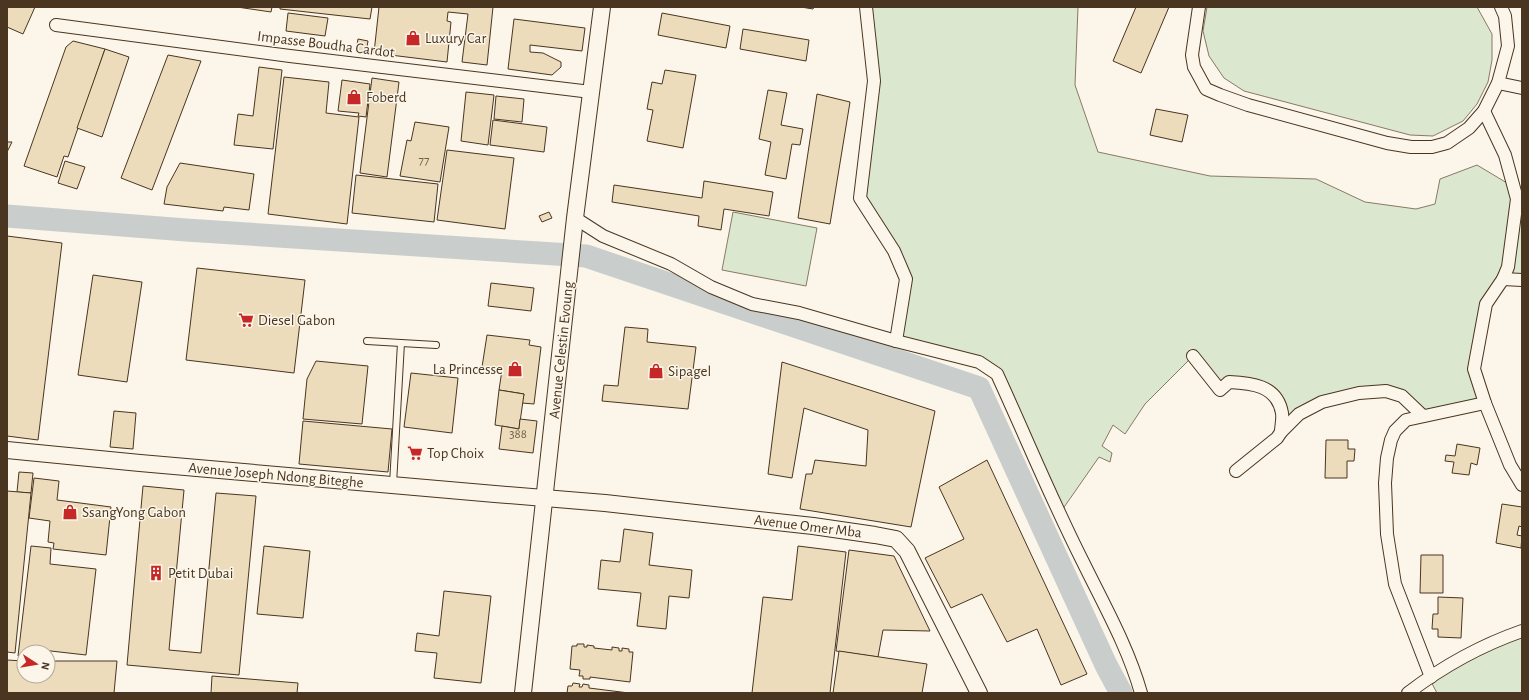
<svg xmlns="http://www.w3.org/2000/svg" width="1529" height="700" viewBox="0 0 1529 700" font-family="'Alegreya Sans',sans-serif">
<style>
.green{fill:#dce7d0;stroke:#887966}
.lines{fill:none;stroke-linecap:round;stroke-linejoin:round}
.river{stroke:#c9cecd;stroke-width:23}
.building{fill:#ecdcbc;stroke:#4a3520}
.lane-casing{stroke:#4a3520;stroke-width:8}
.street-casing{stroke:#4a3520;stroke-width:14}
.secondary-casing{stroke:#4a3520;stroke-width:18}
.lane{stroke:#fbf6e9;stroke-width:6}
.street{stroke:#fbf6e9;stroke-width:12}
.secondary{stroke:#fbf6e9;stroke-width:16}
.labels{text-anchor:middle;stroke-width:3;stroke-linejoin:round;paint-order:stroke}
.number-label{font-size:13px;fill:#725f47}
.poi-label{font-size:15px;fill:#4a3520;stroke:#fbf6e9;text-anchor:start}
.street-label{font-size:15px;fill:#4a3520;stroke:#fbf6e9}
</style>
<rect width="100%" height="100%" fill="#fbf6e9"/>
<g class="green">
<polygon points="866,7 1078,7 1075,85 1098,152 1210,176 1316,179 1365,202 1416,209 1435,204 1440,179 1477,165 1522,192 1522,280 1503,279 1486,304 1474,369 1485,403 1423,416 1386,391 1322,402 1281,432 1280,406 1252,383 1220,390 1193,356 1145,404 1125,434 1113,425 1102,446 1112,453 1110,462 1099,457 1060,513 997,374 896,341 906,279 860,198 874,81"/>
<polygon points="1207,7 1477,7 1492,34 1492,60 1488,82 1477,104 1463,121 1433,136 1410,135 1244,91 1224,78 1209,56 1203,31"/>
<polygon points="733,212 817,228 806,286 722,270"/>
<polygon points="1522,631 1522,693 1437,693 1429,678"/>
</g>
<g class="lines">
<polyline class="river" points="7,216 186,230 586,256 979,388 1106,665 1121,693"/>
</g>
<g class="building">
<polygon points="7,7 35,7 23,34 7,27"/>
<polygon points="237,7 272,7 271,12"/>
<polygon points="280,7 372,7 370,19 280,9"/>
<polygon points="379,7 493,7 487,65 462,62 468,14 448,12 447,21 451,22 447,62 374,53"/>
<polygon points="801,7 814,7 813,9"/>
<polygon points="1136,7 1169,7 1141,73 1113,61"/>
<polygon points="288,13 328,18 325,36 286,31"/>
<polygon points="662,13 730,26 726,48 658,35"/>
<polygon points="514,19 585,28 582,51 530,45 530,52 543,53 561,62 561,67 552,75 508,69"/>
<polygon points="743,29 809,40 806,61 740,49"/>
<polygon points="358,39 368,41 366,53 356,51"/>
<polygon points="73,41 105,49 68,157 64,156 57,177 24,166 66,47"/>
<polygon points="105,49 129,57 102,137 77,128"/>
<polygon points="168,55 201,61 152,190 121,178"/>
<polygon points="259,67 282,70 273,149 234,145 238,114 253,116"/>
<polygon points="665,70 696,75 683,148 647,141 653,110 647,109 652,82 662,84"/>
<polygon points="284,77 329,82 326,113 359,117 347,224 268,214"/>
<polygon points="372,78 399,82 387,177 360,173"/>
<polygon points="342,80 370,84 366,117 358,116 359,113 338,111"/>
<polygon points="768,90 787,93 781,125 803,129 800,145 792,144 786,179 765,175 771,142 759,139"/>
<polygon points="466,92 494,95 488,145 461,141"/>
<polygon points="817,94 850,102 830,224 798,218"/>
<polygon points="496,96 524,99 522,122 494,119"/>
<polygon points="1156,109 1188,115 1182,142 1150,135"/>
<polygon points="493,120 547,127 544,152 490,145"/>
<polygon points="415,122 449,127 440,182 400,176 407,140 411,141"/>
<polygon points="7,142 12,142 7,152"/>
<polygon points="447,150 514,158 505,229 437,220"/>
<polygon points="65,161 85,167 77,189 58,183"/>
<polygon points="180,163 254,174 249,210 224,207 223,211 164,204 167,187"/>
<polygon points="356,175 438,184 434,222 352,213"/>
<polygon points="704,181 773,192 769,216 724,209 721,230 698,226 699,216 612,202 614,185 702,198"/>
<polygon points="549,212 552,218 542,222 539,216"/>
<polygon points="7,236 62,243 38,440 7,436"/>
<polygon points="197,268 305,280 294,373 186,360"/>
<polygon points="93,275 142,282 127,382 78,375"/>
<polygon points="491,283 534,288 531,311 488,306"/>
<polygon points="625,327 648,329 647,342 696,347 688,409 602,401 604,385 618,386"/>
<polygon points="487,335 530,340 529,345 541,347 534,404 522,403 524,394 499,390 502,370 482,367"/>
<polygon points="316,361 368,366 362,424 303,419 307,379"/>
<polygon points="782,362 935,411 911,527 800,509 806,474 812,474 815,460 866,466 868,430 804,408 792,478 768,474"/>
<polygon points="411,373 458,378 452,433 404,427"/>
<polygon points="499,390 524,394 519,429 495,425"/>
<polygon points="114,411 136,413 133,449 110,447"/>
<polygon points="520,419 537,421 533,453 499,449 502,426 519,429"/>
<polygon points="303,421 392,429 388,472 299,464"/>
<polygon points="1326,440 1348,440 1348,449 1355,449 1354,461 1347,461 1347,478 1325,478"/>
<polygon points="1457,444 1480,448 1477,465 1471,463 1469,475 1452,473 1454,462 1445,461 1446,455 1455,456"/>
<polygon points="987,460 1087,674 1061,685 1037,629 1007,642 982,594 951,608 925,558 964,539 939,487"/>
<polygon points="19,472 33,473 31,493 17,492"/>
<polygon points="34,478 59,481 57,500 111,507 106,555 53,549 54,543 48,542 50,521 29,518"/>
<polygon points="143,486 184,490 169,650 201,653 216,493 256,496 239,675 127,665"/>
<polygon points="7,491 31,493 15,653 7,652"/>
<polygon points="1502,504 1522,507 1522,527 1519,526 1517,535 1522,536 1521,548 1496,543"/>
<polygon points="624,529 653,533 649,565 692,570 689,598 669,596 666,629 637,626 641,593 598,589 601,560 620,562"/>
<polygon points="31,546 51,548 50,564 96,569 86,655 42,650 42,652 24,652 24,657 18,656"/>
<polygon points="264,546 310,551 303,618 257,614"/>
<polygon points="798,546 846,552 830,693 752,693 763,597 792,600"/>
<polygon points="849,550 894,556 930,631 883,630 878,657 836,651"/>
<polygon points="1421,555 1443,555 1443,593 1420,593"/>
<polygon points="444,591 491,596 481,683 434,678 437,653 415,651 417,633 439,636"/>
<polygon points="1438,597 1463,598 1461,638 1438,637 1438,629 1432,629 1433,614 1438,614"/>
<polygon points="577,644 584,644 584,647 587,647 587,645 594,646 594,648 612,650 612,647 619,648 619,651 622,651 622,648 629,649 629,652 633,652 630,682 590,677 590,679 583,679 583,676 579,676 580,670 570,669 572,646 577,646"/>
<polygon points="839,651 927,664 922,693 833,693"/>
<polygon points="7,660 24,661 24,676 48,676 48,661 117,661 114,693 7,693"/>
<polygon points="212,676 298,683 297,693 211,693"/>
<polygon points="573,683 580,684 579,687 582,687 583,684 589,685 589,688 629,693 567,693 568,686 572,686"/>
</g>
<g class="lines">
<g class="lane-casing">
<g id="lane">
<polyline points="367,341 401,343"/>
<polyline points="393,484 401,343 436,345"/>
</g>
</g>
<g class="street-casing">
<g id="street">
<polyline points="866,7 874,81 860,198 894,251 906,279 896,341"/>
<polyline points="1199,7 1192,55 1194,67 1206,89 1220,95 1248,105 1387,143 1411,147 1432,147 1447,143 1469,128 1484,111 1498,83 1508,46 1505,16 1501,7"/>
<polyline points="56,25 290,56 591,92"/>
<polyline points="1498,83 1522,88"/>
<polyline points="1484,111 1505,155 1517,199 1508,267 1503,279 1486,304 1474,369 1485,403 1510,465 1522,485"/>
<path d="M575,218L603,236L671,264L711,287L752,304L799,313L896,341L979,362L997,374C1026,437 1052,501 1083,562C1104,605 1128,647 1141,693"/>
<polyline points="1503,279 1522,280"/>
<path d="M1193,356L1220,390L1229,382C1251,383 1277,385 1282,413C1283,419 1281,426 1281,432"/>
<polyline points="1236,471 1277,438 1281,432 1299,414 1322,402 1359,393 1386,391 1402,396 1423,416"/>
<polyline points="1431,677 1395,584 1387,534 1385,483 1387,458 1391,440 1395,431 1406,420 1485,403"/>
<path d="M1408,693C1442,667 1482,645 1522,631"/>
</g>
</g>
<g class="secondary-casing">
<g id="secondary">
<polyline points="7,450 140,463 495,494 605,503 813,526 875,535 896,539 907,551 979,693"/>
<polyline points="523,693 575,218 602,7"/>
</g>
</g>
<use href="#lane" class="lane"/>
<use href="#street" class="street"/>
<use href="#secondary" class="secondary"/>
</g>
<defs>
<g id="shop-bare" transform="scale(1.2)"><path d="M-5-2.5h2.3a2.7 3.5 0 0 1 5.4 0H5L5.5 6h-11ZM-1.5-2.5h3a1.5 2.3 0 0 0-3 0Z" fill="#c62828" stroke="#fbf6e9" stroke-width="2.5" paint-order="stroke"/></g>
<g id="supermarket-bare" transform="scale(1.2)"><path d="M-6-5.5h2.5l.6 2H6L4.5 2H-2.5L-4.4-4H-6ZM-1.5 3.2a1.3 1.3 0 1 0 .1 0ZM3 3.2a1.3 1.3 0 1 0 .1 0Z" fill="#c62828" stroke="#fbf6e9" stroke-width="2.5" paint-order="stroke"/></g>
<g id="building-bare" transform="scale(1.2)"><path d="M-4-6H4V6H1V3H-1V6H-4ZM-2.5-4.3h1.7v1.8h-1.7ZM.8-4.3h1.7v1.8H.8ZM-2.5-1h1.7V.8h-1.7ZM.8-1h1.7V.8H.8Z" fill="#c62828" stroke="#fbf6e9" stroke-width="2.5" paint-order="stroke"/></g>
</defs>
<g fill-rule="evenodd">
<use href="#shop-bare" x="413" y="38"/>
<use href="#shop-bare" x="354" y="97"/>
<use href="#supermarket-bare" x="246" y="320"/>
<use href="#shop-bare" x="515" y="369"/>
<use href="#shop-bare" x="656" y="371"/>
<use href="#supermarket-bare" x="415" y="453"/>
<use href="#shop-bare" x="70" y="512"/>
<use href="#building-bare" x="156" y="573"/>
</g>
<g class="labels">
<g class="number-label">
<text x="424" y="164">77</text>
<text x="518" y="438">388</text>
</g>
<g class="poi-label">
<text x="425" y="43">Luxury Car</text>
<text x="366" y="102">Foberd</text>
<text x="258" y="325">Diesel Gabon</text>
<text x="503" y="374" text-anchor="end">La Princesse</text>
<text x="668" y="376">Sipagel</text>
<text x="427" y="458">Top Choix</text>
<text x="82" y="517">SsangYong Gabon</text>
<text x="168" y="578">Petit Dubai</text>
</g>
<g class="street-label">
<text transform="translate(326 44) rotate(7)" y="5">Impasse Boudha Cardot</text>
<text transform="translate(561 350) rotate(-84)" y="5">Avenue Celestin Evoung</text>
<text transform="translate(276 475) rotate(5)" y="5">Avenue Joseph Ndong Biteghe</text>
<text transform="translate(808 526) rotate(7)" y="5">Avenue Omer Mba</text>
</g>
</g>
<rect width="1529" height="700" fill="none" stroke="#4a3520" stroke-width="16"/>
<g transform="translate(36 664) rotate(102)"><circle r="19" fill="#fbf6e9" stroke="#b4a999"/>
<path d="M0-3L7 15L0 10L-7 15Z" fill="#c62828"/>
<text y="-6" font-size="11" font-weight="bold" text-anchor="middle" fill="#4a3520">N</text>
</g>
</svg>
